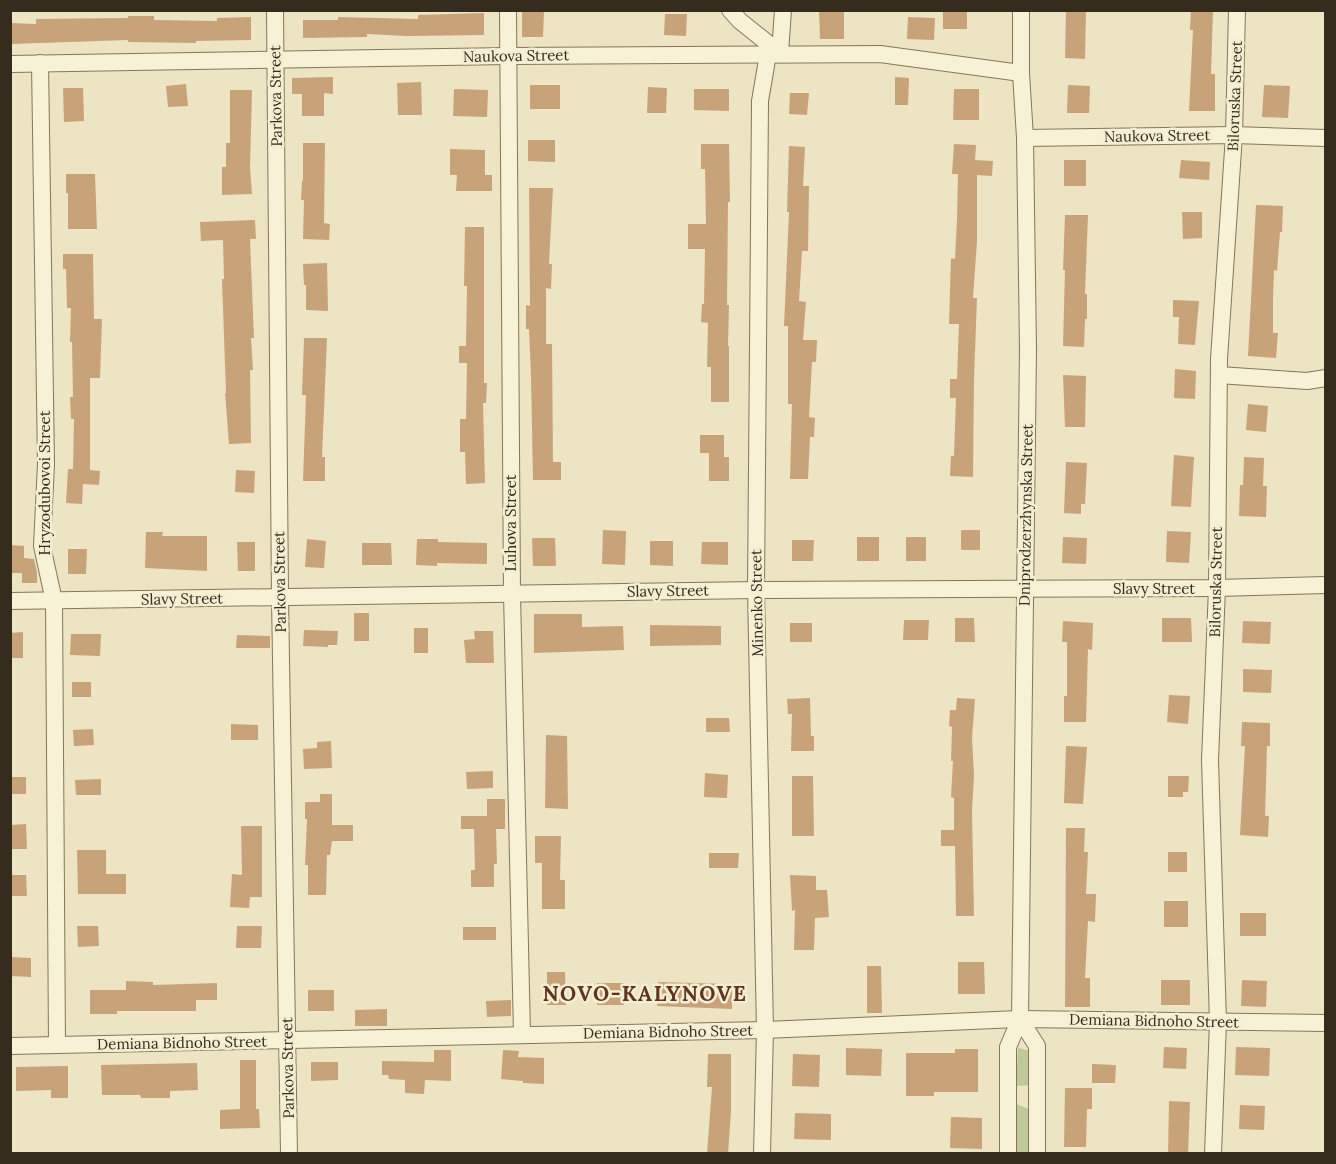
<svg xmlns="http://www.w3.org/2000/svg" width="1336" height="1164" viewBox="0 0 1336 1164" font-family="Lora,serif">
<style>
.green{fill:#bec997}
.building{fill:#c8a37a}
.lines{fill:none;stroke-linecap:round;stroke-linejoin:round}
.minor-casing{stroke:#85765b;stroke-width:18}
.minor{stroke:#f7f1d6;stroke-width:16}
.labels{text-anchor:middle;stroke-width:5;stroke-linejoin:round;paint-order:stroke}
.street-label{font-size:15px;fill:#352c1e;stroke:#f4eed2}
.district-label{font-size:21px;font-weight:bold;letter-spacing:1.5px;fill:#603420;stroke:#f4eed2}
</style>
<rect width="100%" height="100%" fill="#ece4c3"/>
<g class="green">
<polygon points="1018,1048 1028,1050 1031,1085 1016,1086"/>
<polygon points="1016,1104 1029,1109 1029,1153 1016,1154"/>
</g>
<g class="building">
<polygon points="522,10 544,10 543,37 522,37"/>
<polygon points="819,10 844,10 844,39 820,39"/>
<rect x="943" y="10" width="24" height="19"/>
<polygon points="1066,10 1086,10 1085,59 1065,58"/>
<polygon points="1191,10 1213,10 1211,74 1215,74 1215,111 1189,111 1193,30 1190,30"/>
<polygon points="484,13 484,35 407,36 367,34 367,37 303,38 303,20 338,20 338,17 418,19 418,15"/>
<polygon points="665,14 687,14 686,36 664,35"/>
<polygon points="128,16 154,16 154,20 217,21 217,18 251,17 251,40 196,41 196,43 128,42 128,40 10,44 10,23 36,24 36,19 128,18"/>
<polygon points="908,17 935,18 934,40 907,39"/>
<polygon points="333,77 333,94 324,93 324,116 302,116 302,94 292,94 292,78"/>
<polygon points="895,77 909,78 908,105 895,105"/>
<polygon points="421,82 422,115 398,115 397,83"/>
<polygon points="186,84 188,106 168,107 166,86"/>
<rect x="530" y="85" width="30" height="24"/>
<polygon points="1068,85 1090,86 1089,113 1067,113"/>
<polygon points="1264,85 1290,86 1288,118 1262,117"/>
<polygon points="648,87 667,88 666,113 647,113"/>
<polygon points="63,88 83,88 84,121 64,122"/>
<polygon points="454,89 488,90 487,117 453,116"/>
<polygon points="694,89 729,89 729,111 694,110"/>
<polygon points="954,89 979,89 979,120 953,120"/>
<polygon points="230,90 252,90 250,167 252,194 222,195 222,167 226,167 226,143 230,143"/>
<polygon points="790,93 809,93 807,115 789,114"/>
<polygon points="528,140 555,140 555,162 528,161"/>
<polygon points="303,143 325,143 324,223 330,224 329,240 303,239 304,200 301,200 302,181 303,181"/>
<polygon points="701,144 729,144 730,202 728,202 727,305 729,305 728,346 729,346 729,402 711,402 711,367 707,367 708,323 701,322 702,304 704,304 705,249 688,249 688,224 706,224 705,169 701,169"/>
<polygon points="954,144 976,145 975,160 993,161 992,176 977,175 977,241 973,298 977,298 974,379 973,477 950,476 951,456 954,456 956,398 950,398 950,379 957,379 959,324 949,324 951,258 955,259 957,219 958,174 952,174"/>
<polygon points="789,146 805,147 803,186 809,186 808,251 802,251 799,301 806,302 803,340 817,340 816,362 812,362 809,417 815,418 814,437 810,437 808,479 790,479 792,404 788,404 788,326 784,326 789,212 787,212"/>
<polygon points="450,149 485,150 485,175 492,175 492,191 456,191 457,175 450,175"/>
<rect x="1064" y="160" width="22" height="26"/>
<polygon points="1181,160 1210,162 1209,180 1179,178"/>
<polygon points="66,174 95,174 97,229 68,229 68,193 66,193"/>
<polygon points="529,188 553,188 549,264 552,264 551,289 546,288 546,344 552,344 553,462 561,462 561,480 533,480 531,376 529,329 526,329 526,305 530,306"/>
<polygon points="1256,205 1283,206 1282,232 1280,232 1277,271 1274,270 1273,297 1273,333 1278,333 1276,358 1248,356"/>
<polygon points="1182,212 1202,212 1202,238 1183,239"/>
<polygon points="1065,215 1088,215 1085,294 1087,294 1087,319 1085,319 1084,347 1063,346 1065,270 1063,270"/>
<polygon points="255,220 256,239 250,239 254,338 251,338 253,370 250,370 251,443 229,444 225,393 226,393 222,279 224,279 223,240 201,241 200,222"/>
<polygon points="465,227 484,227 484,383 487,383 486,403 483,403 485,483 466,484 465,452 460,452 460,419 466,419 467,363 459,363 459,346 466,346 467,286 464,286"/>
<polygon points="63,254 93,254 94,319 102,319 100,378 90,378 90,470 100,471 99,485 83,484 82,504 66,503 68,469 73,469 74,419 71,419 70,397 73,397 72,342 70,342 71,308 67,308 66,269 63,269"/>
<polygon points="327,263 328,311 306,310 306,285 304,285 303,264"/>
<polygon points="1173,300 1199,301 1195,345 1178,344 1179,317 1173,317"/>
<polygon points="304,338 327,338 322,457 325,457 325,481 303,481 306,395 302,395"/>
<polygon points="1175,369 1196,371 1195,399 1174,398"/>
<polygon points="1063,375 1086,376 1085,427 1065,427"/>
<polygon points="1248,404 1268,406 1266,432 1246,430"/>
<polygon points="700,435 724,435 724,457 729,457 729,481 709,481 709,453 700,453"/>
<polygon points="1174,455 1194,457 1191,507 1171,506"/>
<polygon points="1244,457 1264,458 1263,486 1267,486 1266,517 1239,516 1240,485 1243,485"/>
<polygon points="1066,462 1087,463 1085,504 1081,504 1081,514 1064,513"/>
<polygon points="236,470 255,471 254,493 235,492"/>
<polygon points="603,530 626,531 625,565 602,564"/>
<rect x="961" y="530" width="19" height="20"/>
<polygon points="1167,531 1191,532 1189,563 1166,562"/>
<polygon points="146,532 163,532 162,536 207,536 207,571 145,568"/>
<rect x="857" y="537" width="22" height="24"/>
<rect x="906" y="537" width="20" height="24"/>
<polygon points="1063,537 1087,538 1086,564 1062,563"/>
<polygon points="532,538 555,538 556,566 533,566"/>
<polygon points="307,539 326,541 324,568 305,567"/>
<polygon points="417,539 438,539 438,542 487,543 487,564 437,563 437,566 416,565"/>
<polygon points="792,540 814,540 813,561 792,561"/>
<polygon points="650,541 673,541 673,566 650,565"/>
<polygon points="237,542 255,542 255,571 238,571"/>
<polygon points="702,542 728,542 728,565 701,564"/>
<polygon points="362,543 391,543 392,565 362,565"/>
<polygon points="10,545 24,546 24,558 34,559 37,573 37,583 22,583 22,573 10,573"/>
<polygon points="68,549 87,549 86,574 68,574"/>
<rect x="354" y="613" width="15" height="28"/>
<polygon points="534,614 582,614 582,627 623,626 624,650 534,653"/>
<polygon points="955,618 974,618 975,642 955,642"/>
<polygon points="1162,618 1191,618 1192,642 1162,642"/>
<polygon points="904,620 929,620 928,640 903,640"/>
<polygon points="1063,621 1093,623 1092,650 1088,649 1086,722 1064,722 1064,696 1067,696 1067,642 1062,642"/>
<polygon points="1243,621 1271,622 1270,644 1242,643"/>
<rect x="790" y="623" width="22" height="19"/>
<polygon points="650,625 721,626 721,645 650,646"/>
<rect x="414" y="628" width="14" height="25"/>
<polygon points="304,630 338,631 337,645 328,645 328,647 303,646"/>
<polygon points="474,631 493,631 494,663 466,663 464,640 475,639"/>
<polygon points="23,632 23,658 10,658 10,633"/>
<polygon points="71,634 101,634 100,656 70,655"/>
<polygon points="237,635 270,636 270,648 236,648"/>
<polygon points="1243,669 1272,670 1271,693 1243,692"/>
<rect x="72" y="682" width="19" height="15"/>
<polygon points="1169,695 1190,696 1188,724 1167,722"/>
<polygon points="810,698 811,736 814,736 814,751 791,751 792,714 788,714 787,699"/>
<polygon points="957,698 975,699 972,738 974,775 972,811 974,916 956,916 955,846 941,846 941,830 954,830 954,798 951,797 953,761 951,761 952,727 949,726 950,710 956,710"/>
<polygon points="706,718 729,718 730,732 706,732"/>
<polygon points="1242,722 1270,723 1270,746 1267,746 1265,816 1269,816 1268,837 1240,835 1245,746 1241,746"/>
<polygon points="231,724 258,725 258,740 231,740"/>
<polygon points="93,729 94,745 74,746 73,730"/>
<polygon points="546,735 567,736 568,809 545,808"/>
<polygon points="331,741 332,768 304,769 303,749 317,748 317,742"/>
<polygon points="1066,746 1087,747 1083,804 1064,803"/>
<polygon points="493,771 493,788 467,789 466,772"/>
<polygon points="705,773 728,775 727,798 704,797"/>
<polygon points="792,776 813,776 814,836 792,836"/>
<polygon points="1168,776 1189,776 1188,792 1183,792 1183,797 1168,797"/>
<rect x="10" y="777" width="16" height="17"/>
<polygon points="101,779 101,795 76,795 75,780"/>
<polygon points="320,794 332,794 332,825 353,825 353,841 332,841 330,855 327,855 326,895 308,895 308,865 305,865 307,819 305,819 305,802 320,802"/>
<polygon points="487,799 505,799 505,829 496,829 497,864 494,864 494,887 471,887 471,870 475,870 474,829 461,829 461,816 487,816"/>
<polygon points="26,824 27,849 10,849 10,825"/>
<polygon points="241,826 262,826 262,897 250,897 249,908 230,907 232,874 242,875"/>
<polygon points="1066,828 1085,828 1084,852 1088,852 1086,894 1096,894 1095,922 1088,921 1085,978 1090,978 1090,1007 1065,1007"/>
<polygon points="535,836 561,836 560,880 565,880 565,909 542,909 542,863 535,863"/>
<polygon points="77,850 106,850 106,874 126,874 126,894 78,894"/>
<rect x="1168" y="852" width="19" height="20"/>
<polygon points="709,853 739,853 738,868 709,868"/>
<polygon points="10,875 26,875 27,896 10,896"/>
<polygon points="790,875 816,876 816,890 827,890 829,917 815,918 814,950 794,950 795,910 792,911"/>
<rect x="1164" y="901" width="24" height="26"/>
<rect x="1240" y="913" width="26" height="23"/>
<polygon points="77,926 98,926 99,946 78,947"/>
<polygon points="237,926 262,926 261,948 236,948"/>
<rect x="463" y="927" width="33" height="13"/>
<polygon points="10,957 31,958 31,977 10,976"/>
<polygon points="958,962 984,962 985,994 958,994"/>
<polygon points="867,966 881,966 882,1013 867,1013"/>
<polygon points="547,972 565,972 566,1005 547,1005"/>
<rect x="1161" y="980" width="29" height="25"/>
<polygon points="1242,980 1267,981 1266,1007 1241,1006"/>
<polygon points="126,981 153,982 153,985 217,983 217,1000 196,1000 196,1011 117,1011 117,1014 90,1014 90,990 126,990"/>
<polygon points="658,982 732,984 732,1009 657,1006"/>
<rect x="597" y="983" width="27" height="22"/>
<rect x="308" y="990" width="26" height="21"/>
<polygon points="511,1000 511,1016 487,1017 486,1001"/>
<polygon points="387,1009 387,1026 355,1026 355,1010"/>
<polygon points="1164,1047 1187,1048 1186,1069 1163,1068"/>
<polygon points="1236,1047 1270,1048 1269,1076 1235,1075"/>
<polygon points="846,1048 882,1049 881,1076 846,1075"/>
<polygon points="955,1049 978,1049 978,1092 934,1092 934,1096 906,1096 906,1053 955,1053"/>
<polygon points="434,1050 451,1050 451,1081 425,1080 424,1094 405,1093 405,1080 389,1079 388,1075 382,1075 382,1061 434,1062"/>
<polygon points="503,1050 519,1051 518,1057 544,1058 544,1084 523,1083 523,1081 501,1079"/>
<polygon points="708,1054 731,1054 731,1111 728,1154 707,1154 712,1087 707,1087"/>
<polygon points="793,1054 820,1055 819,1087 792,1086"/>
<polygon points="240,1060 256,1060 256,1109 259,1109 260,1128 220,1129 220,1110 240,1109"/>
<polygon points="311,1062 338,1062 338,1080 311,1081"/>
<polygon points="197,1063 198,1090 170,1091 170,1098 141,1098 140,1095 102,1095 101,1065"/>
<polygon points="1092,1064 1116,1065 1115,1083 1092,1083"/>
<polygon points="68,1066 68,1098 51,1098 51,1090 16,1091 16,1067"/>
<polygon points="1065,1088 1092,1088 1092,1109 1087,1109 1086,1147 1064,1147"/>
<polygon points="1169,1101 1190,1102 1188,1154 1168,1154"/>
<polygon points="1240,1105 1265,1106 1264,1130 1239,1129"/>
<polygon points="795,1113 831,1114 831,1140 794,1139"/>
<polygon points="951,1117 982,1118 982,1149 950,1148"/>
</g>
<g class="lines">
<g class="minor-casing">
<g id="minor">
<polyline points="275,10 280,597 289,1154"/>
<polyline points="508,10 512,594 522,1034"/>
<polyline points="730,10 740,21 780,53"/>
<polyline points="780,53 783,10"/>
<polyline points="40,63 46,464 42,546 54,601 57,1045"/>
<polyline points="10,64 508,56 880,54 1021,73"/>
<polyline points="1025,138 1234,135 1326,138"/>
<polyline points="1219,375 1307,381 1326,378"/>
<polyline points="10,601 756,590 1217,588 1326,585"/>
<polyline points="1020,1019 1037,1046 1037,1154"/>
<polyline points="10,1046 765,1030 1020,1019 1326,1023"/>
<polyline points="762,1154 765,1030 756,590 760,101 768,54"/>
<polyline points="1008,1154 1008,1047 1020,1019 1028,349 1025,138 1021,73 1021,10"/>
<polyline points="1213,1154 1218,1022 1210,760 1217,588 1219,359 1234,135 1237,10"/>
</g>
</g>
<use href="#minor" class="minor"/>
</g>
<g class="labels">
<g class="street-label">
<text transform="translate(516 56) rotate(-1)" y="5">Naukova Street</text>
<text transform="translate(276 96) rotate(-91)" y="5">Parkova Street</text>
<text transform="translate(1235 96) rotate(-88)" y="5">Biloruska Street</text>
<text transform="translate(1157 136) rotate(-1)" y="5">Naukova Street</text>
<text transform="translate(45 483) rotate(-90)" y="5">Hryzodubovoi Street</text>
<text transform="translate(1026 515) rotate(-89)" y="5">Dniprodzerzhynska Street</text>
<text transform="translate(511 523) rotate(-90)" y="5">Luhova Street</text>
<text transform="translate(280 582) rotate(-91)" y="5">Parkova Street</text>
<text transform="translate(1216 582) rotate(-89)" y="5">Biloruska Street</text>
<text x="1154" y="594">Slavy Street</text>
<text transform="translate(668 591) rotate(-1)" y="5">Slavy Street</text>
<text transform="translate(182 599) rotate(-1)" y="5">Slavy Street</text>
<text transform="translate(757 603) rotate(-91)" y="5">Minenko Street</text>
<text transform="translate(1154 1021) rotate(1)" y="5">Demiana Bidnoho Street</text>
<text transform="translate(668 1032) rotate(-1)" y="5">Demiana Bidnoho Street</text>
<text transform="translate(182 1043) rotate(-1)" y="5">Demiana Bidnoho Street</text>
<text transform="translate(288 1068) rotate(-91)" y="5">Parkova Street</text>
</g>
<g class="district-label">
<text x="645" y="1001">NOVO-KALYNOVE</text>
</g>
</g>
<rect width="1336" height="1164" fill="none" stroke="#352c1e" stroke-width="24"/>
</svg>
